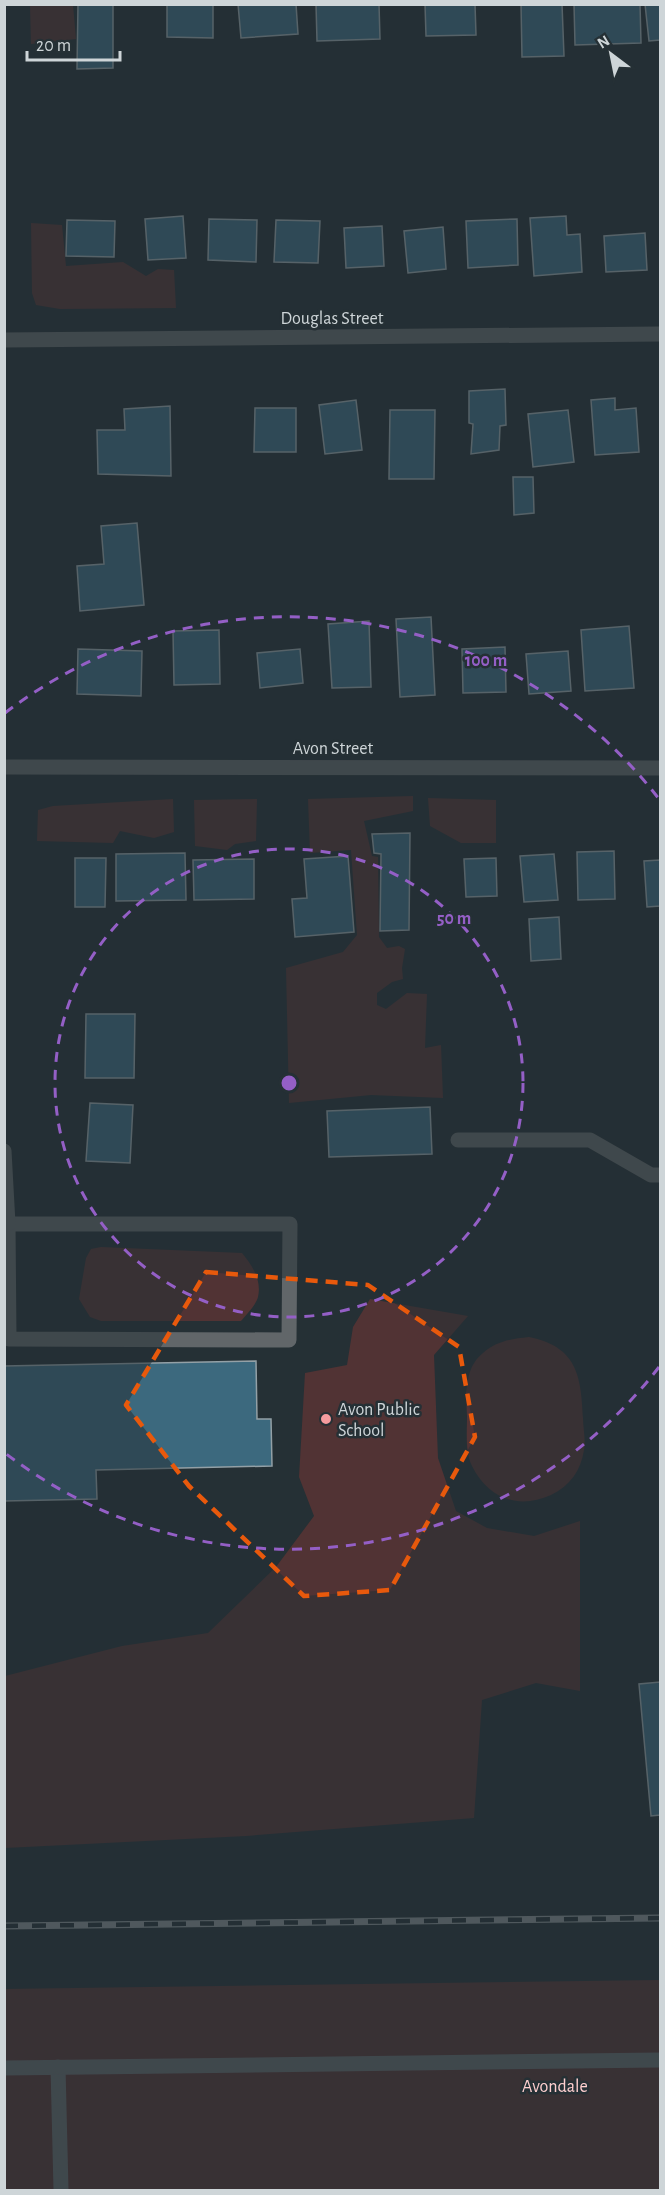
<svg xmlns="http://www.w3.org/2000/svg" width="665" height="2195" viewBox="0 0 665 2195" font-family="'Alegreya Sans',sans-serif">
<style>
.green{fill:#513334}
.building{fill:#3c697e;stroke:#93a0a6;stroke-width:1.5}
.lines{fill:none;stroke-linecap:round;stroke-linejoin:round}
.service{stroke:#616669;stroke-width:15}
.minor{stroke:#616669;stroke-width:15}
.rail-casing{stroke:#838b8f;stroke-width:7}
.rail{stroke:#253035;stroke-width:4.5;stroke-dasharray:14;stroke-linecap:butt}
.marked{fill:none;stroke:#e8590c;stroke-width:4.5;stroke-dasharray:12 8;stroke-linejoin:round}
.ring{fill:none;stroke:#945fc6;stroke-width:3;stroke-dasharray:10 8}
.poi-dot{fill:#f59b9e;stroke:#253035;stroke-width:2}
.labels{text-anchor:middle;stroke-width:5;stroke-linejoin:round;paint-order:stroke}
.street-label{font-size:18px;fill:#ced5d8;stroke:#253035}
.poi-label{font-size:18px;fill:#ced5d8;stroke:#253035;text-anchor:start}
.park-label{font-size:18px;fill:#fecfcf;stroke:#253035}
.centre{fill:#945fc6;stroke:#253035;stroke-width:3}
.ring-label{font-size:18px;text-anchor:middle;font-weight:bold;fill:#945fc6;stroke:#253035;stroke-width:5;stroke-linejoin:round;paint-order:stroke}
</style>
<rect width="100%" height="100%" fill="#253035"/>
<g class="green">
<polygon points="30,5 73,5 76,39 31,44"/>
<polygon points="31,223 62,225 66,266 123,262 146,276 158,269 174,270 176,308 60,309 36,305 32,293"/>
<polygon points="413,796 413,811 364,821 372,856 378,857 379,937 387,948 399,946 405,949 402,968 403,979 392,982 377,993 377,1005 386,1009 407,993 427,994 425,1048 441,1045 443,1098 371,1095 289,1103 286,968 343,952 357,935 351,850 310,853 308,799"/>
<polygon points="428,798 496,800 496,843 461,843 430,826"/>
<polygon points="173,799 174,832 154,838 120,831 113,843 37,841 38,810 53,806"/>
<polygon points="257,799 256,841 235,844 227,850 195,846 194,800"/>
<path d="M101,1247L242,1253C252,1265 262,1280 258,1297C256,1305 246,1315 241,1321H101L90,1317L79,1299L86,1258L91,1249Z"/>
<polygon points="370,1299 468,1316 434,1355 438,1458 456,1511 487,1528 534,1536 580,1521 580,1691 536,1683 482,1700 474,1818 246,1836 5,1848 5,1676 122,1646 208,1633 276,1567 314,1516 299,1477 305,1373 347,1365 353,1327"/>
<path d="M529,1337C577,1347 581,1375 583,1418C583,1428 586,1440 584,1450C581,1470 570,1486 551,1495C518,1510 488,1498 472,1466C465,1452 467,1432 467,1416C466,1395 464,1368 483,1353C497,1341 511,1339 529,1337Z"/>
<polygon points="660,1980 660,2190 5,2190 4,1989"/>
</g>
<g class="building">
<polygon points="78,4 113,4 113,68 77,69"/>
<polygon points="167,4 213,4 213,38 167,37"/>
<polygon points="238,4 296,4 298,34 241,38"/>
<polygon points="316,4 379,4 380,39 317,41"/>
<polygon points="425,4 475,4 476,35 426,36"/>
<polygon points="521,4 562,4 564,56 522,57"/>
<polygon points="574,4 640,4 641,43 575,45"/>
<polygon points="645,4 660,4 660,40 649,41"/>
<polygon points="183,216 186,258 148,260 145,219"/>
<polygon points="566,216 567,235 580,234 582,272 534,276 530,218"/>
<polygon points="209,219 257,220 256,262 208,260"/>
<polygon points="517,219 518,265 468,268 466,221"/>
<polygon points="67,220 115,221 114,257 66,256"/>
<polygon points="276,220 320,221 318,263 274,262"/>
<polygon points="382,226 384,266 346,268 344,228"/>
<polygon points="443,227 446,269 408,273 404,231"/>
<polygon points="645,233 647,270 606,272 604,236"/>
<polygon points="505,389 506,425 500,426 499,450 471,454 473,424 469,423 469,391"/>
<polygon points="615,398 615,410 636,408 639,452 595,455 591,400"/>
<polygon points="356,400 362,450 325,454 319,405"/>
<polygon points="170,406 171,476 98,474 97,430 125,430 124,409"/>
<polygon points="255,408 296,408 296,452 254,452"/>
<polygon points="390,410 435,410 434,479 389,479"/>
<polygon points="568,410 574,462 533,467 528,414"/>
<polygon points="513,477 533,477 534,513 514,515"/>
<polygon points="137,523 144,605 80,611 77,566 104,564 101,526"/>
<polygon points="431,617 435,695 400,697 396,619"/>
<polygon points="369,621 371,687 332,688 328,624"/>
<polygon points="629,626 634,688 585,691 581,630"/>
<polygon points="219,630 220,684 174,685 173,631"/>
<polygon points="505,647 506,692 463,693 462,649"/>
<polygon points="78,649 142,651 141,696 77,694"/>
<polygon points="300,649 303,683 260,688 257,653"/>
<polygon points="568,651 571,691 529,694 526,654"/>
<polygon points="410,833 409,930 380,931 381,854 374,853 372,834"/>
<polygon points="614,851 615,899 578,900 577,852"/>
<polygon points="185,853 186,900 116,901 116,854"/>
<polygon points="554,854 558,900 524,902 520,856"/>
<polygon points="348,856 354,932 295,937 292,899 307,898 304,859"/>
<polygon points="75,858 106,858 105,907 75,907"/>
<polygon points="496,858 497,896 466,897 464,859"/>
<polygon points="254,859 254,899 194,900 193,860"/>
<polygon points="660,860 660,906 647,907 644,861"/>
<polygon points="559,917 561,959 531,961 529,919"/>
<polygon points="86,1014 135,1014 134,1078 85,1078"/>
<polygon points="90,1103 133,1105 130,1163 86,1161"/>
<polygon points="430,1107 432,1154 329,1157 327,1111"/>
<polygon points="256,1361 257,1419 271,1419 272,1466 96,1470 97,1499 4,1501 4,1366"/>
<polygon points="660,1682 660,1815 651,1816 639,1684"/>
</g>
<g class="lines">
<g class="service">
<polyline points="458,1140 590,1140 651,1175 660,1175"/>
<polygon points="8,1224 290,1224 289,1340 9,1339"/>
<polyline points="58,2067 61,2190"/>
<polyline points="4,2068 660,2060"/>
</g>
<g class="minor">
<polyline points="4,340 660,334"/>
<polyline points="4,767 660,768"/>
<polyline points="4,1151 8,1224"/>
</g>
<g class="rail-casing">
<polyline id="rail" points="4,1926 660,1918"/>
</g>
<use href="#rail" class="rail"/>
</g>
<path d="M0 0H665V2195H0ZM206,1272L368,1285L459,1347L475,1437L390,1590L304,1596L189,1486L126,1405Z" fill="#253035" fill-opacity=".55" fill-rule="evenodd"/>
<path class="marked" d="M206,1272L368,1285L459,1347L475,1437L390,1590L304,1596L189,1486L126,1405Z"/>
<g class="ring">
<circle cx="289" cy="1083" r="234"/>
<path d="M659 1367A467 467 0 0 1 5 1453M5 713A467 467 0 0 1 659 799"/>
</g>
<circle class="poi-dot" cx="326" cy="1419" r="6"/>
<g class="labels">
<g class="street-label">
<text x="332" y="324">Douglas Street</text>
<text x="333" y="754">Avon Street</text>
</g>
<g class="poi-label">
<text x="338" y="1415">Avon Public<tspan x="338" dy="21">School</tspan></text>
</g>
<g class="park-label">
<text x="555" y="2092">Avondale</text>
</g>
</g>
<circle cx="289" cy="1083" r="9" class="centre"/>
<g class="ring-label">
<text x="486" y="666">100 m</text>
<text x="454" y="924">50 m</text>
</g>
<rect width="665" height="2195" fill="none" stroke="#ced5d8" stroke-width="12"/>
<g transform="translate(611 54) rotate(328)" stroke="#253035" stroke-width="4.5" paint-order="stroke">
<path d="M0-4.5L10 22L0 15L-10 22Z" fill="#ced5d8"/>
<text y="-9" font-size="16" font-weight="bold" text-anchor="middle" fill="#ced5d8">N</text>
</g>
<path d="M27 51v9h93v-9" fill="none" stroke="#ced5d8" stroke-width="3"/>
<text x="36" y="51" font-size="18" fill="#ced5d8" stroke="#253035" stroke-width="4.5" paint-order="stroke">20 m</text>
</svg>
